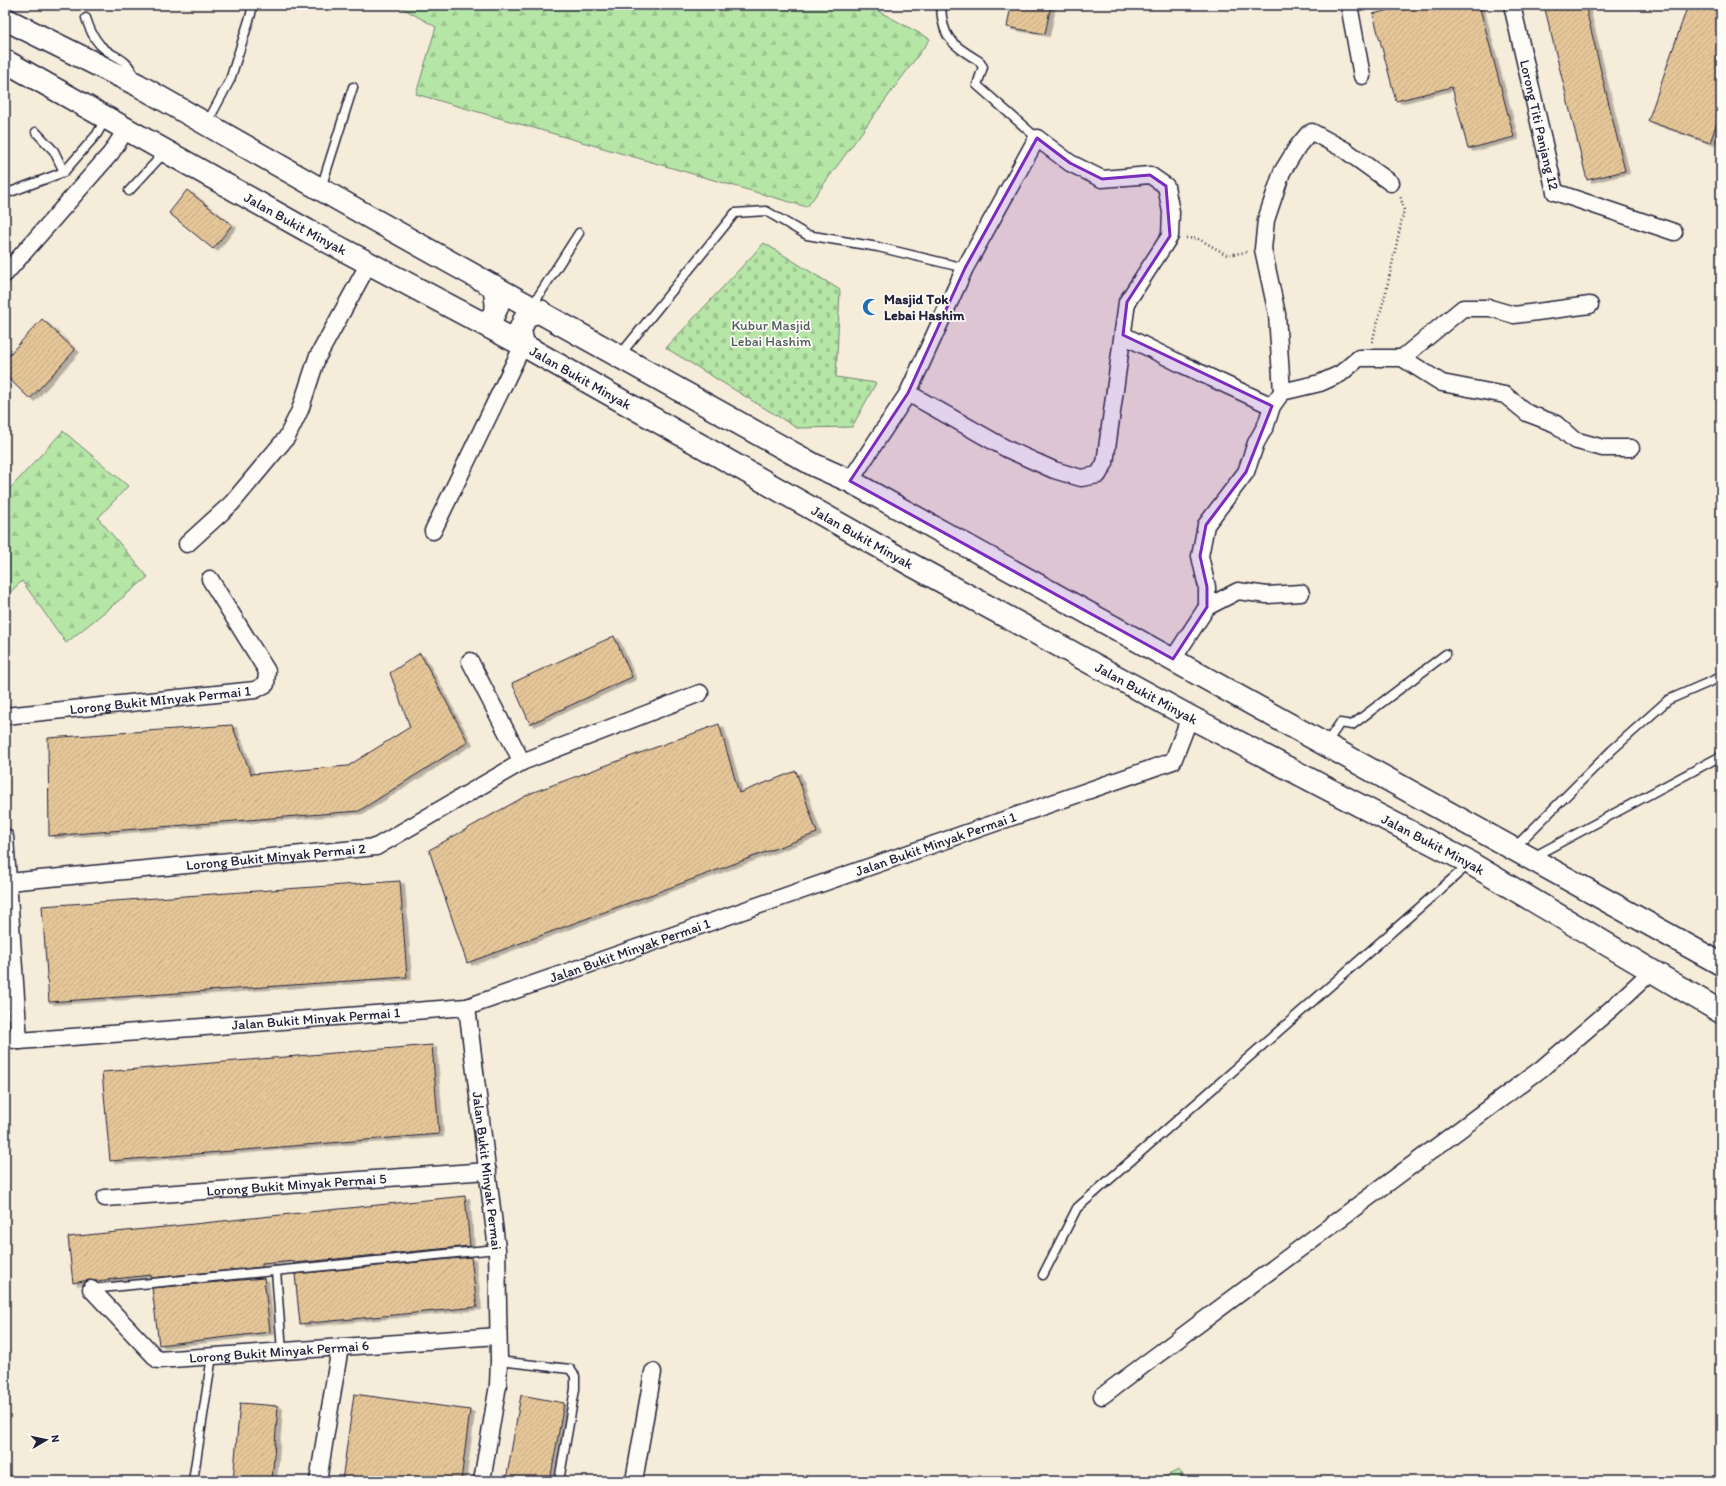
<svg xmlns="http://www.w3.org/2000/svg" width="1726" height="1486" viewBox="0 0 1726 1486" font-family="Itim,sans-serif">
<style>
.forest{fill:url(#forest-firs);stroke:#6c8470}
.cemetery{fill:url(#cemetery-stones);stroke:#6c8470}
.building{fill:url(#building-hatch);stroke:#22223b;filter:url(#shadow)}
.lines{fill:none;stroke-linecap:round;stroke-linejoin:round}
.service-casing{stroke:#22223b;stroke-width:11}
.minor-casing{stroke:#22223b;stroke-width:19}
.secondary-casing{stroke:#22223b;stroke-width:25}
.path{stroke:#22223b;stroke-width:2.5;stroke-dasharray:1 3;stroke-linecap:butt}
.service{stroke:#fdfcf7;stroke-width:8}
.minor{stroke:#fdfcf7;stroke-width:16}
.secondary{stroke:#fdfcf7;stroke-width:22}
.marked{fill:#7b2cbf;fill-opacity:0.2;stroke:#7b2cbf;stroke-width:3;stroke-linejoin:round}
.labels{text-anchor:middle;stroke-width:3.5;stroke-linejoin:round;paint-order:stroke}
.street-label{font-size:14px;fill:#22223b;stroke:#fdfcf7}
.poi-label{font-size:14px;font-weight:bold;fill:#22223b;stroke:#fdfcf7;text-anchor:start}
.park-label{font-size:14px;fill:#4e5d5b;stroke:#fdfcf7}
</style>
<defs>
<pattern id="forest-firs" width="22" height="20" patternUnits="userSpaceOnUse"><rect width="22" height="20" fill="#b6e6a6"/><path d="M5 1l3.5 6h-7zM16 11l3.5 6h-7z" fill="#9cc590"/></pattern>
<pattern id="cemetery-stones" width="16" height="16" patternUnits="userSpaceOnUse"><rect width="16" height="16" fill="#b6e6a6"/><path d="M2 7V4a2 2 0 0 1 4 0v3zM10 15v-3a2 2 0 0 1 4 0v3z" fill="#9cc590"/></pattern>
<pattern id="building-hatch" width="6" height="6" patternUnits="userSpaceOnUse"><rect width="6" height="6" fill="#e5c698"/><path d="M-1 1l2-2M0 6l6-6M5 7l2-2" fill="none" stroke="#c4aa84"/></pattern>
<filter id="shadow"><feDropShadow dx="4.5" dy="2.5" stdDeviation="0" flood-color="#0004"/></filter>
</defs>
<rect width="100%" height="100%" fill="#f6ecda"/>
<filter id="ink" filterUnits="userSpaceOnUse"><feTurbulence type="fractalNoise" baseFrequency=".025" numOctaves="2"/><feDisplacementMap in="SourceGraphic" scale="8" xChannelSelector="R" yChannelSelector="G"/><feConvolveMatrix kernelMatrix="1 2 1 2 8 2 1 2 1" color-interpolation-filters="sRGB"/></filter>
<g filter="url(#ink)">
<g class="forest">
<polygon points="397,5 867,5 930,39 807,207 416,94 436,27"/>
<polygon points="63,431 128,486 98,518 148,577 66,643 22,581 5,597 5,494"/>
<polygon points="1179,1470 1188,1481 1155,1481"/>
</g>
<polygon class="cemetery" points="764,243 840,290 836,377 876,383 852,427 797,428 666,348"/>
<g class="building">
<polygon points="1011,5 1051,5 1045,34 1007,27"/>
<polygon points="1408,5 1479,5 1514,137 1468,149 1452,87 1396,101 1373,14"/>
<polygon points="1544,5 1585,5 1625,171 1587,180"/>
<polygon points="1688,5 1721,5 1721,110 1710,143 1648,121"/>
<polygon points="187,190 232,225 213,249 169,213"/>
<polygon points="42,319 75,350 30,399 5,375 5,359"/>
<polygon points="614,636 632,677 530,724 512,683"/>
<polygon points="420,653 468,742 359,811 49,836 48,738 232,725 251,774 348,766 410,727 390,673"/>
<polygon points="719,724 739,793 796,771 817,833 467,963 429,850 531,793"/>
<polygon points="400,881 407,977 49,1002 42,906"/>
<polygon points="432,1045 439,1134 110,1161 102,1072"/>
<polygon points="465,1196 470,1246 294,1263 294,1261 262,1264 262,1267 151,1278 151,1275 96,1281 89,1280 73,1283 68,1237"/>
<polygon points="471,1257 477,1307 300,1324 295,1274"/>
<polygon points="264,1278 270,1332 159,1345 152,1288"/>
<polygon points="354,1394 470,1410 461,1481 342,1481"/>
<polygon points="521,1395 564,1403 550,1481 506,1481"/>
<polygon points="240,1403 278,1406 272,1481 233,1481"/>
</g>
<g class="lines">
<g class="service-casing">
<g id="service">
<path d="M941,5C942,39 952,44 979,61L983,67L977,85L1037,138"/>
<path d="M86,18C89,28 93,37 100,45C115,60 126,55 135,78"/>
<polyline points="207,123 230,80 251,14 252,5"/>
<polyline points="36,132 54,151 64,172"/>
<polyline points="321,188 353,87"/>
<polyline points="129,191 165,152"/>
<polyline points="5,194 64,172 97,134 106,118"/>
<polyline points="532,306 579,233"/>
<polyline points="620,355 735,213 766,211 807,235 878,247 965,268"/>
<polyline points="1325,745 1340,723 1352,725 1446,654"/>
<polyline points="1514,848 1612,750 1668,700 1721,677"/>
<polyline points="1533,857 1721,756"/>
<polyline points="276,1271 282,1351"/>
<polyline points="1043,1275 1077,1208 1468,865"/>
<polyline points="91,1289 497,1249"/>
<polyline points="499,1361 570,1369 575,1376 575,1389 559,1481"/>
<polyline points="193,1481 212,1356"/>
</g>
</g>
<g class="minor-casing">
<g id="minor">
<polyline points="1349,5 1362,76"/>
<path id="s1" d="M1512,5L1555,192L1674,232"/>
<polyline points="5,274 111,153 127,128"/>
<polyline points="1123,335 1181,364 1272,406"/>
<polyline points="1402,358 1463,308 1490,308 1514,315 1590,305"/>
<polyline points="1282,392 1277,314 1263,249 1266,220 1282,172 1298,146 1308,134 1312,132 1345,150 1391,183"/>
<polyline points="850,481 908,393 965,268 1037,138 1070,163 1102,179 1150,175 1166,186 1171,212 1170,236 1127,302 1105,463 1098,475 1081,478 1054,470 1007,449 908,393"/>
<polyline points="433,531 523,345"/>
<polyline points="187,544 232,503 287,437 300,410 317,358 369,263"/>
<polyline points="1207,607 1207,587 1200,556 1206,525 1246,472 1256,443 1266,425 1272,406 1282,392 1320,383 1340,374 1359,358 1402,358 1442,383 1505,395 1527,413 1556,424 1574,440 1603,448 1631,448"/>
<polyline points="1173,659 1207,607 1238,591 1267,595 1301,593"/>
<polyline points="470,661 522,762"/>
<path id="s2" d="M5,716L255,690L266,684L267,671L210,579"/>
<polyline points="5,837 19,1041"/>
<path id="s3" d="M8,882L376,847L522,762L700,693"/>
<path id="s4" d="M467,1007L497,1249L499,1361L498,1385L482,1481"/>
<path id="s5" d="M5,1038L19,1041L467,1007L1173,761L1190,717"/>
<path id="s6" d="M105,1198L488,1171"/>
<path id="s7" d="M91,1289L158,1360L498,1336"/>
<polyline points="1102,1396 1541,1069 1611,1009 1652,971"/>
<polyline points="318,1481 340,1347"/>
<polyline points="634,1481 653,1372"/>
</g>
</g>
<g class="secondary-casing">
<g id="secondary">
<polyline points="5,19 138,85 371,218 814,465 850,481 1721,964"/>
<path id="s8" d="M5,61L308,231L523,345L910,564L1190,717L1470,863L1721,1012"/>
<polyline points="480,322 491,320 497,307 494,286"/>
<polyline points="523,345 520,330 526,316 540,311"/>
</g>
</g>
<g class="path">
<polyline points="1186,238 1199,239 1227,255 1247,252"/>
<polyline points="1372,342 1386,292 1404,210 1400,195"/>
</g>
<use href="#service" class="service"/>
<use href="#minor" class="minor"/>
<use href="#secondary" class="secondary"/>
</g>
</g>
<path class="marked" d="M1037,138L1070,163L1102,179L1150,175L1166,186L1170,236L1127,302L1123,335L1272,406L1246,472L1206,525L1200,556L1207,587V607L1173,659L850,481L908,393L965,268Z"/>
<defs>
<g id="mosque-bare" transform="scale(1.38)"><path d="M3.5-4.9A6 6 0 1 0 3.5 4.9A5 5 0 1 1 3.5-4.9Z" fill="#1f6fb2" stroke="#fdfcf7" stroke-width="2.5" paint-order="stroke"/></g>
</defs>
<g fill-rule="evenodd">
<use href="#mosque-bare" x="871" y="307"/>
</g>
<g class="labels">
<g class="street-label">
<text dy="5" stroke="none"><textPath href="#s1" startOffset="123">Lorong Titi Panjang 12</textPath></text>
<text dy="5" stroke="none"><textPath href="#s8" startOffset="333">Jalan Bukit Minyak</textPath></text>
<text dy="5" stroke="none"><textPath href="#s8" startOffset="657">Jalan Bukit Minyak</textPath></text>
<text dy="5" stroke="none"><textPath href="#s8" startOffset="981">Jalan Bukit Minyak</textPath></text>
<text dy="5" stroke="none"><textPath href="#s8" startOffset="1305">Jalan Bukit Minyak</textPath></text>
<text dy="5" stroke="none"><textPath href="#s2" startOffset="156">Lorong Bukit MInyak Permai 1</textPath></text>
<text dy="5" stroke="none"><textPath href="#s5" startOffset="960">Jalan Bukit Minyak Permai 1</textPath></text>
<text dy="5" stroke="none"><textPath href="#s8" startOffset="1629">Jalan Bukit Minyak</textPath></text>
<text dy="5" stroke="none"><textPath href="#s3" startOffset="269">Lorong Bukit Minyak Permai 2</textPath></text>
<text dy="5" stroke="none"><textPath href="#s5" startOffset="636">Jalan Bukit Minyak Permai 1</textPath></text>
<text dy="5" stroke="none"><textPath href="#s5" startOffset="312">Jalan Bukit Minyak Permai 1</textPath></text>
<text dy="5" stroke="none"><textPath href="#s4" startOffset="165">Jalan Bukit Minyak Permai</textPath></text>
<text dy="5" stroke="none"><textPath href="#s6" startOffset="192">Lorong Bukit Minyak Permai 5</textPath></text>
<text dy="5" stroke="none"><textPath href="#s7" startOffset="219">Lorong Bukit Minyak Permai 6</textPath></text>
</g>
<g class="poi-label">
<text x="884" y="304">Masjid Tok<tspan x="884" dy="16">Lebai Hashim</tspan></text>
</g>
<g class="park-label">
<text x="771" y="330">Kubur Masjid<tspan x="771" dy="16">Lebai Hashim</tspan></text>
</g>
</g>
<rect width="1726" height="1486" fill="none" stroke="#fdfcf7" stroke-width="20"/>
<rect x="10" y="10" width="1706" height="1466" fill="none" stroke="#22223b" stroke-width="1.5" filter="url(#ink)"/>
<g transform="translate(46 1440) rotate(81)" stroke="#fdfcf7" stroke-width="3" paint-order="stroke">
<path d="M0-3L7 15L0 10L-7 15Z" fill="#22223b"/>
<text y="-6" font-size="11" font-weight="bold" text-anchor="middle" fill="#22223b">N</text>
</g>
</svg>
